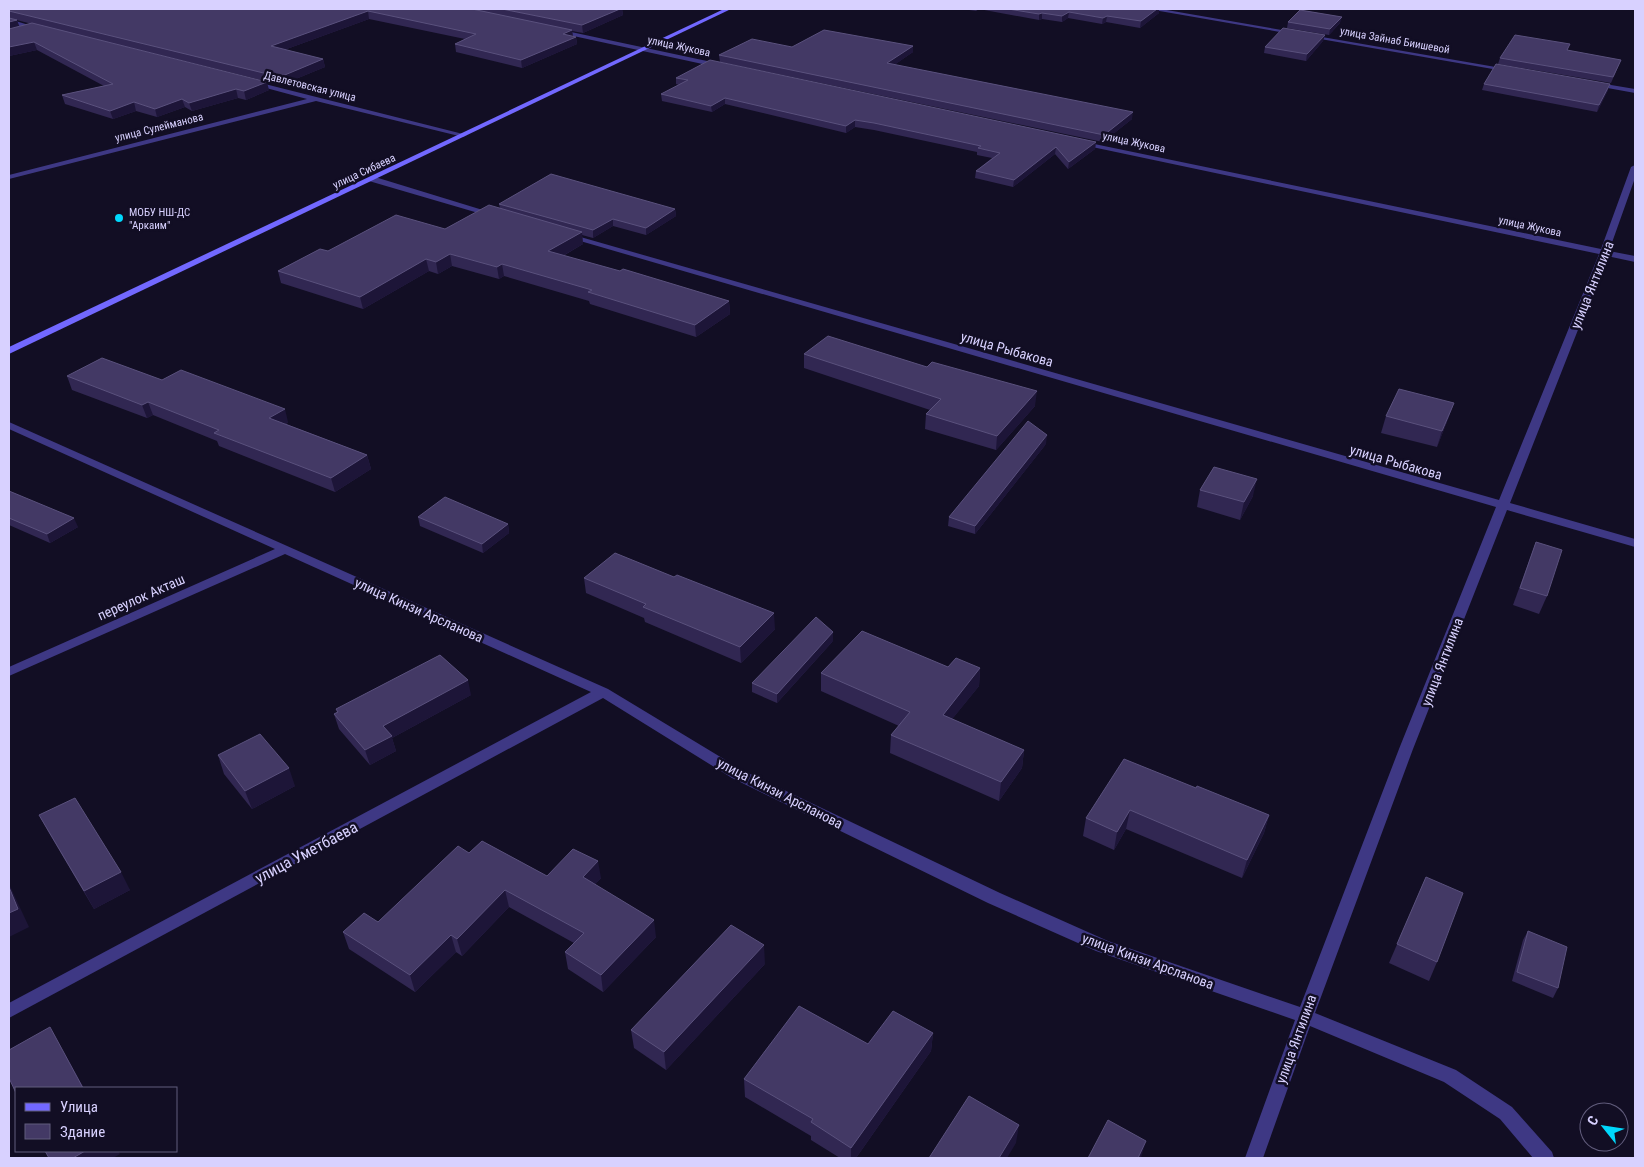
<svg xmlns="http://www.w3.org/2000/svg" width="1644" height="1167" viewBox="0 0 1644 1167" font-family="'Roboto Condensed',sans-serif">
<style>
.lines{fill:none;stroke-linecap:round;stroke-linejoin:round}
.street{fill:#3e3884;fill-rule:evenodd}
.secondary{fill:#7268ff;fill-rule:evenodd}
.wall{fill:#312752}
.shaded-wall{fill:#1d1538}
.building{fill:#433965;stroke:#5a517d}
.poi-dot{fill:#00d8fc;stroke:#120e24;stroke-width:2}
.labels{text-anchor:middle;stroke-width:5;stroke-linejoin:round;paint-order:stroke}
.far-street-label{font-size:11px;fill:#d8d1ff;stroke:#120e24}
.far-poi-label{font-size:11px;fill:#d8d1ff;stroke:#120e24;text-anchor:start}
.street-label{font-size:14px;fill:#d8d1ff;stroke:#120e24}
.near-street-label{font-size:16px;fill:#d8d1ff;stroke:#120e24}
</style>
<rect width="100%" height="100%" fill="#120e24"/>
<g class="lines">
<g class="street">
<polygon points="1148,9 1161,9 1513,70 1510,72"/>
<polygon points="9,19 42,29 43,30 40,32 9,23"/>
<polygon points="557,29 721,64 724,66 721,68 555,32 554,31"/>
<polygon points="253,81 467,135 463,137 316,101 9,179 9,175 307,99 251,84 249,83"/>
<polygon points="1593,82 1635,89 1635,93 1591,85 1591,83"/>
<polygon points="1075,140 1601,249 1631,167 1635,165 1635,178 1609,251 1635,256 1635,262 1607,256 1510,503 1635,539 1635,547 1507,510 1413,749 1315,1013 1456,1070 1512,1107 1552,1152 1554,1158 1533,1158 1500,1119 1444,1082 1310,1026 1263,1158 1245,1158 1295,1020 1096,951 988,903 732,778 603,698 9,1018 9,1003 591,692 285,554 9,676 9,667 275,549 9,429 9,422 608,689 742,770 1000,893 1108,941 1300,1007 1399,749 1496,507 563,236 570,234 1499,500 1599,254 1078,144 1075,144"/>
<polygon points="369,177 375,177 499,215 492,217 369,181"/>
</g>
<polygon class="secondary" points="724,9 731,9 9,354 9,347"/>
</g>
<g class="wall">
<polygon points="9,9 622,9 623,15 583,33 572,31 573,36 576,37 577,44 522,68 456,52 455,44 465,39 369,19 284,50 323,59 325,67 281,85 91,38 269,90 246,100 238,98 192,111 185,107 157,117 136,111 113,119 65,104 62,95 104,86 37,50 9,56 9,18 19,27 32,24 9,18"/>
<polygon points="962,9 1159,9 1159,13 1140,28 1106,22 1102,24 1068,18 1062,22 1042,19 1039,20 979,9 976,11"/>
<polygon points="1288,22 1340,23 1329,35 1287,28"/>
<polygon points="1325,35 1323,41 1306,61 1264,53 1265,47"/>
<polygon points="913,46 913,52 894,65 1132,119 1103,142 720,62 719,55 792,47"/>
<polygon points="1567,51 1621,60 1611,83 1498,64 1500,58"/>
<polygon points="676,78 1096,142 1095,149 1068,169 1055,154 1013,187 975,178 976,171 992,158 977,155 977,152 874,130 855,127 846,133 725,104 712,112 662,101 661,94 679,85 676,84"/>
<polygon points="1484,84 1608,90 1597,112 1482,90"/>
<polygon points="499,204 675,209 676,216 646,235 613,226 593,238 582,235 583,244 563,256 729,301 730,314 696,337 590,304 589,301 504,276 499,279 452,266 438,274 429,271 363,309 281,283 278,271 328,251 445,229 500,208"/>
<polygon points="804,354 1035,406 996,450 925,429 926,414 930,410 804,368"/>
<polygon points="67,376 162,380 288,422 286,424 367,455 371,469 335,492 219,446 217,441 153,415 147,418 72,390"/>
<polygon points="1454,403 1448,419 1437,447 1381,433 1386,416"/>
<polygon points="1046,444 975,534 948,526 949,517"/>
<polygon points="1200,490 1253,496 1240,520 1197,507"/>
<polygon points="9,491 78,527 50,543 9,525"/>
<polygon points="418,517 508,524 509,533 483,553 420,526"/>
<polygon points="1536,542 1547,596 1539,614 1513,605"/>
<polygon points="674,577 775,629 741,663 645,622 644,618 586,593 584,578"/>
<polygon points="833,641 777,703 752,692 752,683"/>
<polygon points="948,667 980,668 979,686 952,719 1024,750 1022,768 999,801 890,753 891,735 899,726 821,691 821,673"/>
<polygon points="471,695 392,738 396,751 370,765 339,729 334,714 337,712 336,709"/>
<polygon points="218,755 295,786 252,809 224,774"/>
<polygon points="1196,788 1269,815 1264,833 1242,878 1126,829 1114,850 1083,836 1086,818"/>
<polygon points="39,815 130,890 94,909 49,833"/>
<polygon points="469,853 547,876 601,878 595,884 656,937 603,992 568,969 565,952 574,943 509,907 462,956 456,952 415,992 349,949 343,932 378,922"/>
<polygon points="1426,877 1437,962 1429,981 1389,963"/>
<polygon points="1528,931 1558,988 1553,998 1512,981 1523,940"/>
<polygon points="765,964 666,1070 634,1048 631,1030"/>
<polygon points="933,1033 931,1051 856,1158 840,1158 811,1140 811,1136 745,1097 744,1079 868,1044"/>
</g>
<g class="shaded-wall">
<polygon points="620,9 622,9 623,15 583,33 582,25"/>
<polygon points="1157,9 1159,9 1159,13 1140,28 1141,21"/>
<polygon points="368,11 369,19 273,54 271,46"/>
<polygon points="1069,12 1068,18 1062,22 1062,16"/>
<polygon points="1042,13 1042,19 1039,20 1039,14"/>
<polygon points="1107,16 1106,22 1102,24 1103,18"/>
<polygon points="1342,17 1340,23 1329,35 1330,29"/>
<polygon points="17,20 20,28 9,31 9,22"/>
<polygon points="572,30 573,37 563,34"/>
<polygon points="1325,35 1323,41 1306,61 1307,54"/>
<polygon points="576,37 577,44 522,68 521,60"/>
<polygon points="34,42 37,50 9,56 9,47"/>
<polygon points="913,46 913,52 887,70 887,63"/>
<polygon points="323,59 325,67 281,85 280,77"/>
<polygon points="267,82 269,90 246,100 244,91"/>
<polygon points="1610,84 1608,90 1597,112 1599,105"/>
<polygon points="236,89 238,98 192,111 189,103"/>
<polygon points="725,98 725,104 712,112 711,106"/>
<polygon points="182,99 185,107 157,117 155,109"/>
<polygon points="134,102 136,111 113,119 110,111"/>
<polygon points="1133,112 1132,119 1103,142 1104,135"/>
<polygon points="855,120 855,127 846,133 846,126"/>
<polygon points="1096,142 1095,149 1068,169 1069,162"/>
<polygon points="1056,147 1055,154 1013,187 1014,180"/>
<polygon points="675,209 676,216 646,235 646,228"/>
<polygon points="613,219 613,226 593,238 593,230"/>
<polygon points="582,232 583,244 550,263 548,251"/>
<polygon points="450,254 452,266 438,274 436,262"/>
<polygon points="426,259 429,271 363,309 360,297"/>
<polygon points="502,264 504,276 499,279 497,267"/>
<polygon points="729,301 730,314 696,337 695,325"/>
<polygon points="1037,391 1035,406 996,450 997,436"/>
<polygon points="148,402 153,415 147,418 142,405"/>
<polygon points="1454,403 1448,419 1437,447 1442,431"/>
<polygon points="285,409 288,422 273,432 269,418"/>
<polygon points="1047,435 1046,444 975,534 975,526"/>
<polygon points="367,455 371,469 335,492 331,478"/>
<polygon points="1257,479 1253,496 1240,520 1244,502"/>
<polygon points="74,518 78,527 50,543 47,534"/>
<polygon points="508,524 509,533 483,553 482,544"/>
<polygon points="774,613 775,629 741,663 740,647"/>
<polygon points="833,632 833,641 777,703 777,694"/>
<polygon points="980,668 979,686 941,733 943,715"/>
<polygon points="468,680 471,695 392,738 396,751 370,765 365,750 383,726"/>
<polygon points="1024,750 1022,768 999,801 1001,782"/>
<polygon points="289,768 295,786 252,809 245,791"/>
<polygon points="1130,810 1126,829 1114,850 1117,832"/>
<polygon points="1269,815 1264,833 1242,878 1247,860"/>
<polygon points="598,861 601,878 586,894 583,877"/>
<polygon points="121,872 130,890 94,909 84,891"/>
<polygon points="9,884 29,927 9,937"/>
<polygon points="505,890 509,907 462,956 457,939"/>
<polygon points="654,920 656,937 603,992 601,975"/>
<polygon points="451,935 456,952 415,992 410,975"/>
<polygon points="764,945 765,964 666,1070 664,1052"/>
<polygon points="50,1027 60,1045 84,1088 83,1088"/>
<polygon points="933,1033 931,1051 856,1158 851,1158 851,1148"/>
<polygon points="1019,1125 1016,1143 1007,1158 999,1158"/>
<polygon points="1146,1141 1141,1158 1138,1158"/>
<polygon points="85,1151 118,1151 120,1154 113,1158 73,1158"/>
</g>
<g class="building">
<polygon points="9,9 472,9 572,30 563,34 576,37 521,60 455,44 476,34 368,11 271,46 323,59 280,77 9,11"/>
<polygon points="502,9 620,9 582,25"/>
<polygon points="1008,9 1157,9 1141,21 1107,16 1103,18 1069,12 1062,16 1042,13 1039,14"/>
<polygon points="1300,10 1342,17 1330,29 1288,22"/>
<polygon points="9,18 17,20 9,22"/>
<polygon points="32,23 267,82 244,91 236,89 189,103 182,99 155,109 134,102 110,111 62,95 113,84 34,42 9,47 9,29"/>
<polygon points="1283,28 1325,35 1307,54 1265,47"/>
<polygon points="824,30 913,46 887,63 1133,112 1104,135 719,55 752,39 792,47"/>
<polygon points="1515,35 1570,44 1567,50 1621,60 1613,77 1500,58"/>
<polygon points="710,60 1096,142 1069,162 1056,147 1014,180 976,171 1000,153 978,148 981,146 874,123 855,120 846,126 725,98 711,106 661,94 688,80 676,78"/>
<polygon points="1496,64 1610,84 1599,105 1484,84"/>
<polygon points="551,174 675,209 646,228 613,219 593,230 499,204"/>
<polygon points="489,205 582,232 548,251 620,271 623,269 729,301 695,325 588,292 592,290 502,264 497,267 450,254 436,262 426,259 360,297 278,271 320,249 328,251 396,215 445,229"/>
<polygon points="828,336 927,367 932,362 1037,391 997,436 926,414 941,399 804,354"/>
<polygon points="102,358 162,380 181,370 285,409 269,418 367,455 331,478 214,433 219,430 148,402 142,405 67,376"/>
<polygon points="1399,389 1454,403 1442,431 1386,416"/>
<polygon points="1028,421 1047,435 975,526 949,517"/>
<polygon points="1214,467 1257,479 1244,502 1200,490"/>
<polygon points="9,491 74,518 47,534 9,518"/>
<polygon points="445,497 508,524 482,544 418,517"/>
<polygon points="1536,542 1562,550 1547,596 1520,588"/>
<polygon points="615,553 674,577 677,575 774,613 740,647 643,607 646,604 584,578"/>
<polygon points="816,617 833,632 777,694 752,683"/>
<polygon points="862,631 948,667 956,658 980,668 943,715 1024,750 1001,782 891,735 910,712 821,673"/>
<polygon points="440,655 468,680 383,726 392,736 365,750 334,714 338,712 336,709"/>
<polygon points="260,734 289,768 245,791 218,755"/>
<polygon points="1124,759 1196,788 1197,786 1269,815 1247,860 1130,810 1117,832 1086,818"/>
<polygon points="75,798 121,872 84,891 39,815"/>
<polygon points="482,841 547,876 573,849 598,861 583,877 654,920 601,975 565,952 584,933 505,890 457,939 451,935 410,975 343,932 364,913 378,922 458,846 469,853"/>
<polygon points="1426,877 1463,893 1437,962 1397,944"/>
<polygon points="9,887 18,909 9,913"/>
<polygon points="731,925 764,945 664,1052 631,1030"/>
<polygon points="1528,931 1567,947 1558,988 1517,972"/>
<polygon points="799,1006 868,1044 893,1011 933,1033 851,1148 811,1122 813,1119 744,1079"/>
<polygon points="50,1027 83,1088 16,1088 16,1093 9,1078 9,1050"/>
<polygon points="969,1096 1019,1125 999,1158 929,1158"/>
<polygon points="1108,1120 1146,1141 1138,1158 1088,1158"/>
<polygon points="45,1151 85,1151 73,1158 49,1158"/>
</g>
<circle class="poi-dot" cx="119" cy="218" r="5"/>
<g class="labels">
<g class="far-street-label">
<text transform="translate(1395 40) rotate(10)" y="4">улица Зайнаб Биишевой</text>
<text transform="translate(679 46) rotate(12)" y="4">улица Жукова</text>
<text transform="translate(310 86) rotate(14)" y="4">Давлетовская улица</text>
<text transform="translate(159 127) rotate(-14)" y="4">улица Сулейманова</text>
<text transform="translate(1134 142) rotate(12)" y="4">улица Жукова</text>
<text transform="translate(364 171) rotate(-25)" y="4">улица Сибаева</text>
<text transform="translate(1530 226) rotate(12)" y="4">улица Жукова</text>
</g>
<g class="far-poi-label">
<text x="129" y="216">МОБУ НШ-ДС<tspan x="129" dy="13">"Аркаим"</tspan></text>
</g>
<g class="street-label">
<text transform="translate(1592 285) rotate(-68)" y="5">улица Янтилина</text>
<text transform="translate(1007 349) rotate(16)" y="5">улица Рыбакова</text>
<text transform="translate(1396 462) rotate(16)" y="5">улица Рыбакова</text>
<text transform="translate(141 597) rotate(-24)" y="5">переулок Акташ</text>
<text transform="translate(419 610) rotate(24)" y="5">улица Кинзи Арсланова</text>
<text transform="translate(1442 662) rotate(-69)" y="5">улица Янтилина</text>
<text transform="translate(780 793) rotate(27)" y="5">улица Кинзи Арсланова</text>
<text transform="translate(1148 961) rotate(20)" y="5">улица Кинзи Арсланова</text>
<text transform="translate(1296 1039) rotate(-70)" y="5">улица Янтилина</text>
</g>
<g class="near-street-label">
<text transform="translate(306 852) rotate(-28)" y="6">улица Уметбаева</text>
</g>
</g>
<rect width="1644" height="1167" fill="none" stroke="#d8d1ff" stroke-width="20"/>
<rect x="15" y="1087" width="162" height="65" fill="#120e24" stroke="#615c7c"/>
<rect x="25" y="1103" width="25" height="8" fill="#7268ff" stroke="#615c7c"/>
<text x="60" y="1112" font-size="15" fill="#d8d1ff">Улица</text>
<rect x="25" y="1124" width="25" height="15" fill="#433965" stroke="#615c7c"/>
<text x="60" y="1137" font-size="15" fill="#d8d1ff">Здание</text>
<g transform="translate(1604 1127) rotate(300)"><circle r="24" fill="#120e24" stroke="#615c7c"/>
<path d="M0-4L9 19L0 12L-9 19Z" fill="#00d8fc"/>
<text y="-8" font-size="14" font-weight="bold" text-anchor="middle" fill="#d8d1ff">С</text>
</g>
</svg>
